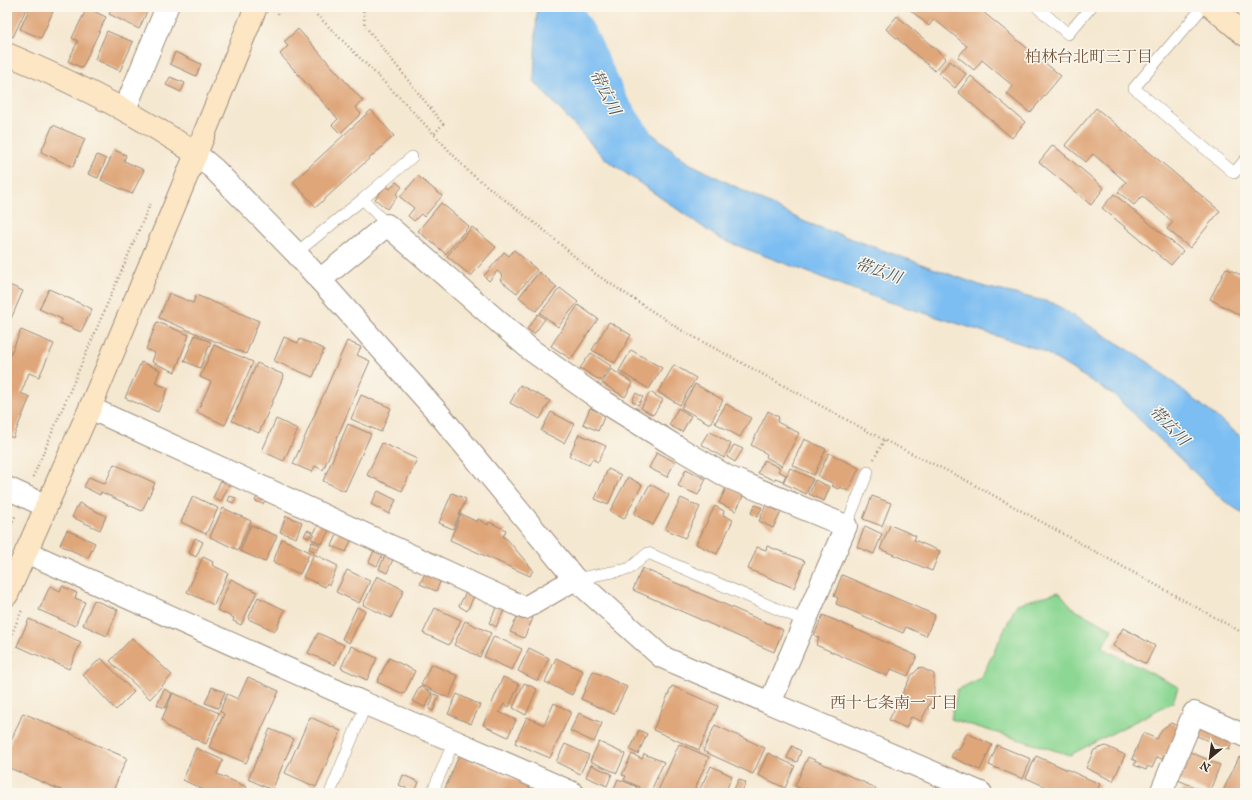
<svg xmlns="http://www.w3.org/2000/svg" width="1252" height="800" viewBox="0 0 1252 800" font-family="'IM FELL English','Noto Serif JP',serif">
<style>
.green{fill:#8bd793;stroke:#638058}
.water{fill:#7dbef2;stroke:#5c7488}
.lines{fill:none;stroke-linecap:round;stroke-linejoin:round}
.river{stroke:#7dbef2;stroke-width:37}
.building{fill:#dfa679}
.lane-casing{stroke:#988978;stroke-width:12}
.street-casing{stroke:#988978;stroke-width:24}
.secondary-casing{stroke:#988978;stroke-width:24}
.path{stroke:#988978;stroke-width:2.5;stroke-dasharray:1 3;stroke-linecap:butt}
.lane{stroke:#fff;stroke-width:11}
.street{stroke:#fff;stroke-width:22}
.secondary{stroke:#fce6c4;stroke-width:22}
.labels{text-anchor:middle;stroke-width:3;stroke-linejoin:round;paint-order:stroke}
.neighbourhood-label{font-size:16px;fill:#74553e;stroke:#fbf7ec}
.water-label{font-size:16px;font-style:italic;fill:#4f565e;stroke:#fbf7ec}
</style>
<rect width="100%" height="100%" fill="#fbf7ec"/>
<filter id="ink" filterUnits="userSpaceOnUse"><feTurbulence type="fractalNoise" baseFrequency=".025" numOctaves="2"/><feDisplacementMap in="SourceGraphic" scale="8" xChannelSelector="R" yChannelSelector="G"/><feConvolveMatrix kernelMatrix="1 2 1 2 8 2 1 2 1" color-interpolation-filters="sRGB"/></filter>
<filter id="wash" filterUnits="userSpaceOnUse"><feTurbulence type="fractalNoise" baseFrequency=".012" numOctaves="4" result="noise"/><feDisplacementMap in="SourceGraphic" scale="16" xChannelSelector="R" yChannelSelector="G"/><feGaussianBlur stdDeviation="0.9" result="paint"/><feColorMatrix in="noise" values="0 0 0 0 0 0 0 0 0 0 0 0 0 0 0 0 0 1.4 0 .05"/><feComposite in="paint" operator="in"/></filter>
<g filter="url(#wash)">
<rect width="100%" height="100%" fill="#f5e8d1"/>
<polygon class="green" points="1059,592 1075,610 1112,629 1102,648 1178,687 1173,702 1070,755 951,719 957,690 981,678 1017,604"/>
<polygon class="water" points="537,7 577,7 583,79 689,163 805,222 985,287 1053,303 1148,362 1245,440 1245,515 1223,500 1114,395 1041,350 874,297 720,239 604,158 534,81"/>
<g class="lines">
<polyline class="river" points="561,7 581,41 610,105 635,141"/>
</g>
<g id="blocks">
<g class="building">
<polygon points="7,7 27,7 13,37 7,35"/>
<polygon points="30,7 55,7 41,38 20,29"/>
<polygon points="113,7 149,7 139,29 109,14"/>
<polygon points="909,7 977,7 1061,76 1030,113 1007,94 1013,86 982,60 974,70 958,57 967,46 934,19 929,26 908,8"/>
<polygon points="87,8 106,17 82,68 68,61 78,41 72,38"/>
<polygon points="897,16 946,58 935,71 886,29"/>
<polygon points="298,29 363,101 355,107 361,114 340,133 332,125 338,119 280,54 288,46 284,42"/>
<polygon points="107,31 133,42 120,71 95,59"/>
<polygon points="175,52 201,64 196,76 170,64"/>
<polygon points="950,61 966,74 955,88 939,74"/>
<polygon points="971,76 1025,122 1012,138 958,92"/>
<polygon points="170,77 185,83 181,92 166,85"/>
<polygon points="1096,108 1220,211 1190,248 1167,229 1173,222 1142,196 1134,205 1118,192 1126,182 1093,154 1086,162 1065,145"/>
<polygon points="371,110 394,136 316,207 293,182"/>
<polygon points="53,125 85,139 73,167 41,152"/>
<polygon points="1053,145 1104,188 1091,205 1039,162"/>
<polygon points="114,150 126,155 124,161 144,170 132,194 101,180"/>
<polygon points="97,155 106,159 98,178 88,174"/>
<polygon points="418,176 442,196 424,217 421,214 414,221 408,216 414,208 400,197"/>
<polygon points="396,182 402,187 396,194 398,196 387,209 375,199 386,186 390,189"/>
<polygon points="1114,194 1183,251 1171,265 1102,208"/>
<polygon points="441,203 469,226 446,254 418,231"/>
<polygon points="472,227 496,247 471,276 447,256"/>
<polygon points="514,250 537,270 517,293 500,280 503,276 497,271 489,281 484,276 504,252 509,256"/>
<polygon points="1226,268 1245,277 1245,318 1210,299"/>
<polygon points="539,272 557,287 536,311 519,297"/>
<polygon points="7,284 23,291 7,328"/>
<polygon points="560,288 578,302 558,327 540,313"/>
<polygon points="49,289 92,309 81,332 60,323 62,319 39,309"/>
<polygon points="169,293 193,303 196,295 259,321 246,354 159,318"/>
<polygon points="578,305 598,319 571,359 551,346"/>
<polygon points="538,314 545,319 534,334 527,329"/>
<polygon points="157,322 189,335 175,372 152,362 155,353 146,349"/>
<polygon points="609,322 631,335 615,363 592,350"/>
<polygon points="21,330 54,344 39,377 29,373 21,393 30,397 13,438 7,435 7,360 8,360"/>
<polygon points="195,335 211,342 200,368 184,361"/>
<polygon points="284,337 298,343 300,339 324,349 313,377 274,361"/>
<polygon points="347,341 361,347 357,355 370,361 323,470 315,466 312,472 293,464"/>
<polygon points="214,345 253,362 225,425 197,412 211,382 200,377"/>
<polygon points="631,350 662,368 649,389 619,371"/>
<polygon points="591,353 611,366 601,381 580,368"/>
<polygon points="141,362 160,370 155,383 168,388 158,412 125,398"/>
<polygon points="257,363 284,375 259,433 232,421"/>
<polygon points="674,365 696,378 680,405 658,392"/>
<polygon points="611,369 633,383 625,397 602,383"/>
<polygon points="695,384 723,400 710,424 681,408"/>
<polygon points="520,385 550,401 540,419 510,403"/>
<polygon points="650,392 663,400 653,415 641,408"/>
<polygon points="636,393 643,397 638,405 632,401"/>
<polygon points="361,395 391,408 381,432 351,419"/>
<polygon points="726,404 751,418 740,437 715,423"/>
<polygon points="590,408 605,415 598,431 583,424"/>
<polygon points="678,408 691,416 682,432 669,425"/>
<polygon points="768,411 779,417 777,422 799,433 782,466 766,457 767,454 751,445"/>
<polygon points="551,412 574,424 564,443 541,431"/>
<polygon points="276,419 298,429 284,461 262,451"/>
<polygon points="348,424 371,434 345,491 323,481"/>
<polygon points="709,431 731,444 724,458 701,444"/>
<polygon points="579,434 606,446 598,462 592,459 589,465 569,456"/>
<polygon points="804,439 826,449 814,475 792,465"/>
<polygon points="382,443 417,459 402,491 367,475"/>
<polygon points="734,445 743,449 735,462 727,457"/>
<polygon points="657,452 675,462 667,477 649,468"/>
<polygon points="829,453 859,468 848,491 840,487 838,489 832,486 834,484 818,476"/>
<polygon points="764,460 780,468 778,471 786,475 783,481 775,478 774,480 758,473"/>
<polygon points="114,464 155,483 142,511 101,492 100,495 84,487 89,477 105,484"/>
<polygon points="790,468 813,479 806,494 783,483"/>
<polygon points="608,469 621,475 608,505 595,499"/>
<polygon points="686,469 706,479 698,495 678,486"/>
<polygon points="628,477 642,485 624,519 610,511"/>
<polygon points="222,478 230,482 221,502 213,498"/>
<polygon points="815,480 830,487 824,501 809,494"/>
<polygon points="650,484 669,495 653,525 634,514"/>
<polygon points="727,486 744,494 736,511 719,503"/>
<polygon points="378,491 396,500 389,514 371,504"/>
<polygon points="452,493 466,499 453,529 439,523"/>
<polygon points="258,494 266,498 263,504 255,501"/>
<polygon points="193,496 218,508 206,534 181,522"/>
<polygon points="230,496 236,498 234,503 228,501"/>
<polygon points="872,496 891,503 882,526 863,519"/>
<polygon points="681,498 700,507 685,538 665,529"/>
<polygon points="79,503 106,516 100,530 72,517"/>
<polygon points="755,505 762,508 757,517 751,513"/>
<polygon points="766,505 781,512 773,528 759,521"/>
<polygon points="715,506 724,511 723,515 733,520 717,554 696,544"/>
<polygon points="223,508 251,521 238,550 210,537"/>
<polygon points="461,514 477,522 478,519 488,525 489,522 506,530 503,537 507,539 533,570 530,576 450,540"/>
<polygon points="286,516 302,522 296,538 280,532"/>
<polygon points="319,523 330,528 322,544 311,539"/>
<polygon points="251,525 277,536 265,562 240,551"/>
<polygon points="890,525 916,536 914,540 940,551 932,571 880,549"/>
<polygon points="865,526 882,534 874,554 857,547"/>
<polygon points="67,530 95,543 88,558 60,545"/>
<polygon points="307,530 312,532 309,538 304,536"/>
<polygon points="339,530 353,536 346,552 332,546"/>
<polygon points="195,538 203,542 196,557 189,553"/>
<polygon points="282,539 310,552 300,574 273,562"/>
<polygon points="312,542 320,545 316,552 309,549"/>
<polygon points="376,546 385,550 377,566 369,562"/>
<polygon points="767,546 805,561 794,588 748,569 757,547 766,550"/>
<polygon points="386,553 394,557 387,573 379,569"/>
<polygon points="314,554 338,566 329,585 327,583 325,587 303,577"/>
<polygon points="203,557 213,562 212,565 228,573 214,605 187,592"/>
<polygon points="642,568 783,630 774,652 633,590"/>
<polygon points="427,569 443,576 436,591 420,584"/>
<polygon points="347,570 370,581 359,603 336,592"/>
<polygon points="842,575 935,615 926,636 906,627 903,633 836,604 838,598 834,596"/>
<polygon points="377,576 404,590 391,618 363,605"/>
<polygon points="231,579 257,592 241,625 233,621 234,618 217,610"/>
<polygon points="50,586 60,591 62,586 77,593 75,598 85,602 75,626 39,610"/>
<polygon points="468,588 476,592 467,611 459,606"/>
<polygon points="258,597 285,610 275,631 248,619"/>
<polygon points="94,600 118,610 107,636 83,625"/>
<polygon points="500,600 507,604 496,627 489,623"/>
<polygon points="357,607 365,611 349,643 342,639"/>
<polygon points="435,608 461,620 449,645 423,633"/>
<polygon points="520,611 533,618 524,638 510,632"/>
<polygon points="823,615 917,656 908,676 891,669 887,676 816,645 819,638 814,635"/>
<polygon points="29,619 81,642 69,669 17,646"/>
<polygon points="465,621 491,633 480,657 454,645"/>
<polygon points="1123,628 1155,646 1146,664 1113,646"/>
<polygon points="318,633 344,645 335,665 308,653"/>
<polygon points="494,636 522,649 512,670 484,657"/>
<polygon points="132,638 172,675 150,699 110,661"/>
<polygon points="351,646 377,658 367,680 341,668"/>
<polygon points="529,648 549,658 538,681 518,671"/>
<polygon points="101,658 134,692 116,710 83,675"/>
<polygon points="389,658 415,671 404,694 377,682"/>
<polygon points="556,658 583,671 572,695 545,682"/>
<polygon points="431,664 458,676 449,698 421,685"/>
<polygon points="920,667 934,674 934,695 921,721 911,717 906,728 889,720 911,676"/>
<polygon points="593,671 627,687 614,714 581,699"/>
<polygon points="248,677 279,691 246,763 209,747 224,714 220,711 227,694 238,699"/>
<polygon points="503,677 519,684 509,707 504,704 499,712 516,720 508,737 483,725"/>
<polygon points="524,683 537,689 526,715 513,708"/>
<polygon points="420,686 432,693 425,707 412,701"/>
<polygon points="672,686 718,706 699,750 653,730"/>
<polygon points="212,687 225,692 218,708 205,703"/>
<polygon points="164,689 172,693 165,708 157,705"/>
<polygon points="173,693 219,713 206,744 168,727 162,719"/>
<polygon points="434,694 439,696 433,711 429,709"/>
<polygon points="457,694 480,705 471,724 448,714"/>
<polygon points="554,703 571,712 550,758 515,743 527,717 544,725"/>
<polygon points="23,713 127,758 112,793 68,793 7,767 7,750"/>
<polygon points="579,713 602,723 594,742 570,731"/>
<polygon points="310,717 341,731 316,787 285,773"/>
<polygon points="1171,723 1180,727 1164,760 1157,757 1152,768 1148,766 1146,770 1134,765 1136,761 1132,759 1143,733 1157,739 1162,729"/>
<polygon points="1200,723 1234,738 1229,750 1195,735"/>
<polygon points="715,725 765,748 753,774 703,751"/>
<polygon points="270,729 294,739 272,790 248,779"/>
<polygon points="639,730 647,734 638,754 630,750"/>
<polygon points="967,733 992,745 980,770 951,757 955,749 959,750"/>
<polygon points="599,742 625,754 617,773 590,761"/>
<polygon points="565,744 589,755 580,774 556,762"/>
<polygon points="679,744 709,757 693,793 657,793"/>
<polygon points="997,745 1031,759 1023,779 989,765"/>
<polygon points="792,746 801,751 797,762 787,758"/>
<polygon points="1106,746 1125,755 1113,781 1086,768 1094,750"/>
<polygon points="196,748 223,760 217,774 247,787 244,793 211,793 183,780"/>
<polygon points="1190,752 1220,765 1209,793 1178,780"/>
<polygon points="768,753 795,766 785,788 758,775"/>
<polygon points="632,754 642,759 644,754 664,762 650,793 647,793 639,789 640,787 624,780 626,776 622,775"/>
<polygon points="459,756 530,786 527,793 443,793"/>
<polygon points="1036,756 1100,784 1096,793 1060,793 1026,778"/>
<polygon points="808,757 876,788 873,793 810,793 795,786"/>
<polygon points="1239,757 1245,760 1245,793 1222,793"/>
<polygon points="591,765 612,774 607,786 586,777"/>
<polygon points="711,766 732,776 725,793 698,793"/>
<polygon points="403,775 419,782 415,792 399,785"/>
<polygon points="618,779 637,787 635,793 623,793 614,789"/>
<polygon points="739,779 746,783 741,793 733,791"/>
<polygon points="1183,789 1194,793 1181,793"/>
</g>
</g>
</g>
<g filter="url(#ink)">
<use href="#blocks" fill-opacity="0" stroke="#988978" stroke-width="1"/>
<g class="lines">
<g class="lane-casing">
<g id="lane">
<polyline points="1037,7 1068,34 1091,7"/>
<polyline points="1203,7 1134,88 1234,173 1245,160"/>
<polyline points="363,199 387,225"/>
<polyline points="296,253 363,199 412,157"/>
<polyline points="846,526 868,472"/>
<polyline points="575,579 629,569 648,553 805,621"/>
<polyline points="330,793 366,704"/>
<polyline points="432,793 454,741"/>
</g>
</g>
<g class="street-casing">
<g id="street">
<polyline points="125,109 167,7"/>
<polyline points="196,154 214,169 296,253 320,280 387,225 531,350 598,398 672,444 728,477 846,526 770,703"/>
<polyline points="320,280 439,414 575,579"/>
<polyline points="90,408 525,608 575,579 662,657 981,793"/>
<polyline points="7,488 46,506"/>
<polyline points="26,552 366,704 454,741 573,793"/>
<polyline points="1161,793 1194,713 1245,736"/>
</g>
</g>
<g class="secondary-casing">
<g id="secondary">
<polyline points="1212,7 1245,35"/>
<path d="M7,54C73,82 137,113 196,154"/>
<polyline points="7,595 90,408 196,154 256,7"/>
</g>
</g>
<g class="path">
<polyline points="308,7 321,19 404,102 469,172 545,231 594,273 681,330 884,440 960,477 1245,634"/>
<polyline points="363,7 365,26 443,124 434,134"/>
<polyline points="278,14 280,7"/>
<polyline points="874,459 884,440"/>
<polyline points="33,477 151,202"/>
<polyline points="7,536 16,514"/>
<polyline points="7,645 22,610"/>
</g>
<use href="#lane" class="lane"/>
<use href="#street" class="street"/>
<use href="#secondary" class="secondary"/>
</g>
</g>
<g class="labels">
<g class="neighbourhood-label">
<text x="1089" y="62">柏林台北町三丁目</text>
<text x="894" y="708">西十七条南一丁目</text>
</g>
<g class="water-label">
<text transform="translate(606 92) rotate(63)" y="6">帯広川</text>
<text transform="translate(879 270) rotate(19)" y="6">帯広川</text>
<text transform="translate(1170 425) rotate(46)" y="6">帯広川</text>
</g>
</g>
<rect width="1252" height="800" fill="none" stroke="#fbf7ec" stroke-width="24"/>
<g transform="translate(1210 758) rotate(209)" stroke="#fbf7ec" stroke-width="3" paint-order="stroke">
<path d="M0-3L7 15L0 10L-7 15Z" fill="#3b2a1e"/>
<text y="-6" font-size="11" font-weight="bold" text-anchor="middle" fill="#3b2a1e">N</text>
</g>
</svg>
